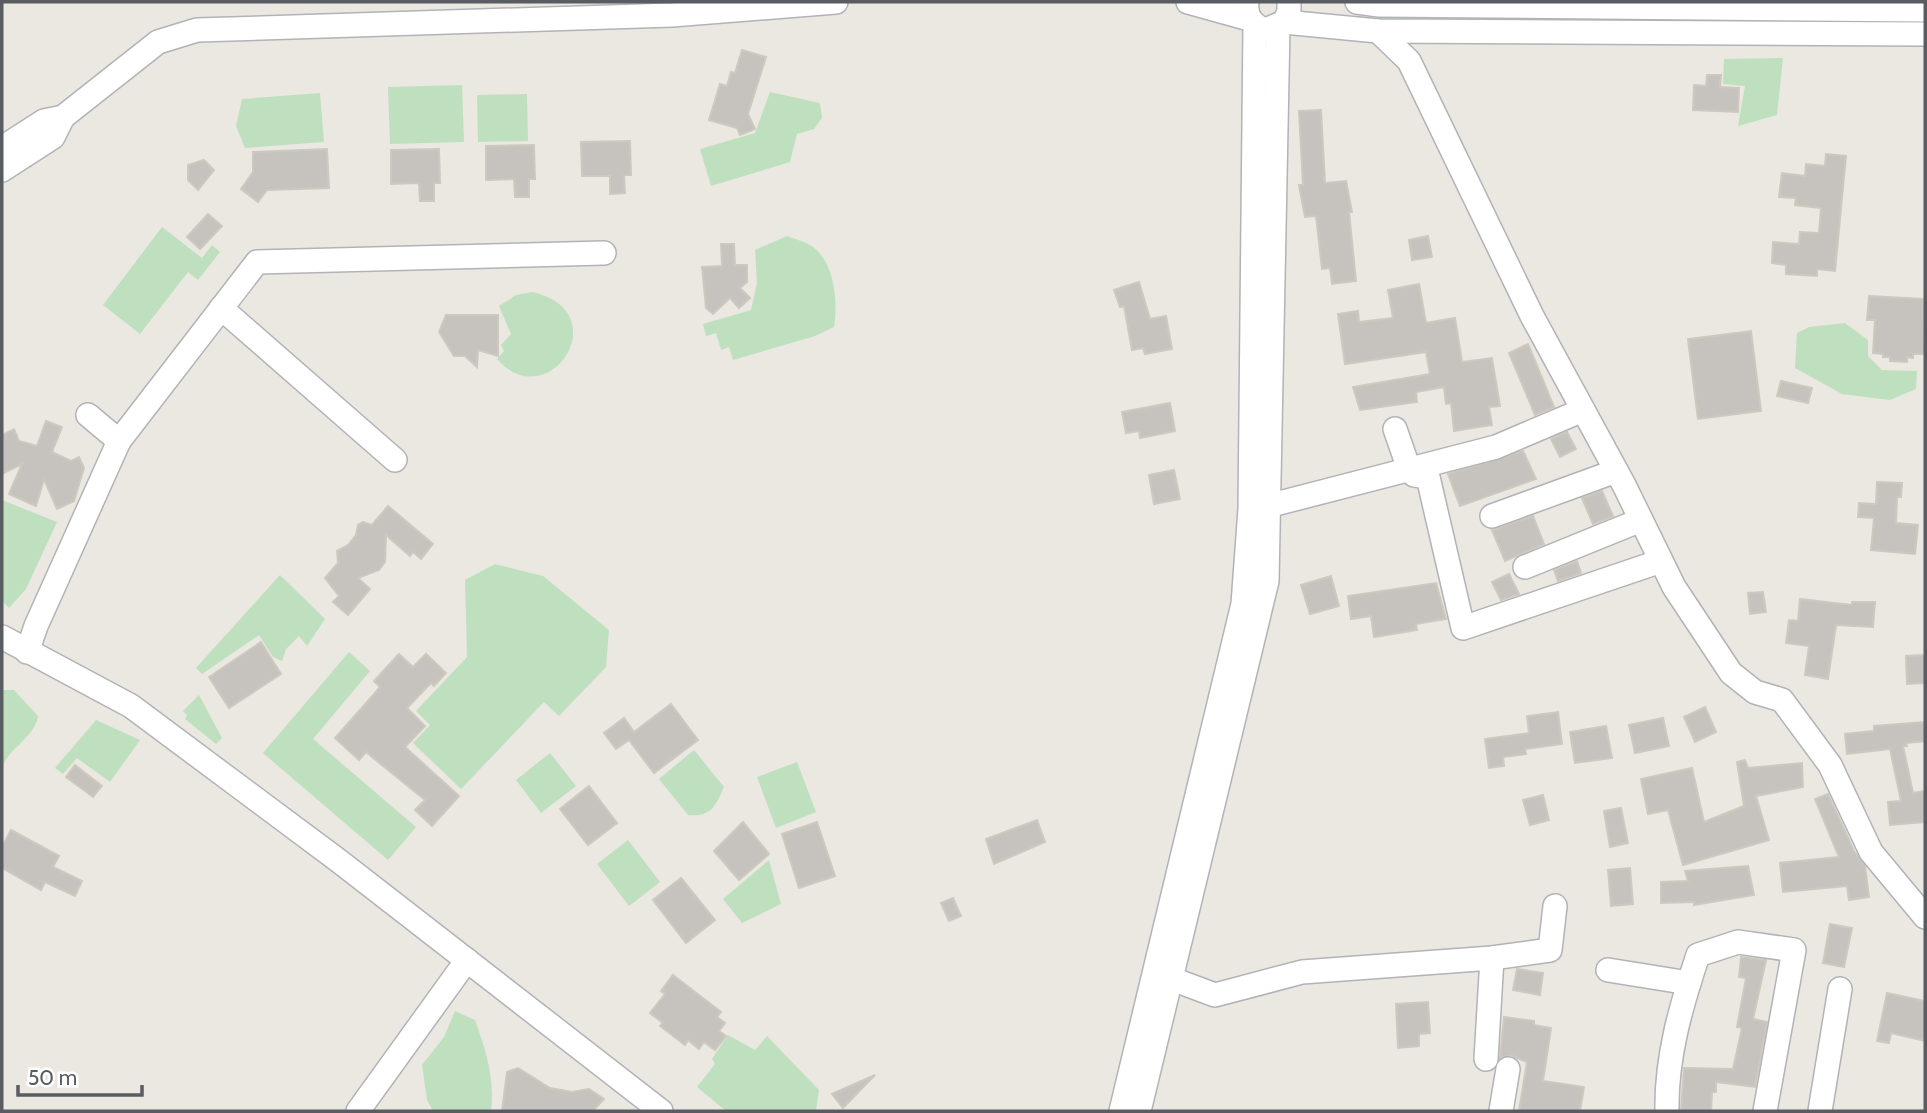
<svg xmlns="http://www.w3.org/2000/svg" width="1927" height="1113" viewBox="0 0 1927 1113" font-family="Cabin,sans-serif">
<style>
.green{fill:#bfe0bf}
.building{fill:#c6c3be;stroke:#cec9bf;stroke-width:2}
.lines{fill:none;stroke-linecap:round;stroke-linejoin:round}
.minor-casing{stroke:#b1b3b7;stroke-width:26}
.minor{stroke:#fff;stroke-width:23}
</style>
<rect width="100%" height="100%" fill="#eae8e0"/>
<g class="green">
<polygon points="1783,58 1777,115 1738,126 1745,86 1723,84 1724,59"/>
<polygon points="462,85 464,142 390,144 388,87"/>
<polygon points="770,92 820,103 822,118 814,129 797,134 790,162 711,186 700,149 755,133"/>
<polygon points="320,93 324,142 245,148 236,126 242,99"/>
<polygon points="527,94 528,141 478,142 477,95"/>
<polygon points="162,227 202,258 212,245 220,252 198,280 188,272 140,334 103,305"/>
<path d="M787,236C795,239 806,242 813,247C835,263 838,303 834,327L815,336L733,360L729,347L721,350L716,333L706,336L703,324L751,310L757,283L755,250Z"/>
<path d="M532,292C619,311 549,418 497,359L504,351L501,345L511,334L499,306L516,295Z"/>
<polygon points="1845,323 1868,340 1868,356 1882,370 1917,371 1916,389 1890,400 1842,394 1795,368 1797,333 1809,327"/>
<polygon points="2,500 57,522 26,589 9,608 2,601"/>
<polygon points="495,564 543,576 609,630 606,667 559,716 544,702 461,789 413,743 430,725 416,711 467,657 465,580"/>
<polygon points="280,575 325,619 307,646 299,636 286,649 282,661 273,657 259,635 202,674 196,668"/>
<polygon points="349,652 370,671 313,739 416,827 388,860 263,753"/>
<path d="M2,690H14L38,716C34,739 9,747 2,768Z"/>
<polygon points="199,695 222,738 216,744 185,719 187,715 183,711"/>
<polygon points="96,720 140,740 110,782 77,758 63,774 55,768"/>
<path d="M694,750L724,787C715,807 711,817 688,815L659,779Z"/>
<polygon points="550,753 576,786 541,813 516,780"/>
<polygon points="797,762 816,812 776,828 757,777"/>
<polygon points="628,840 660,882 629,906 597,864"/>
<polygon points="769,860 781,904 742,923 723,899"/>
<path d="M455,1011L475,1020C486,1051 495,1078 491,1111H433L427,1100L422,1065L444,1037Z"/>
<polygon points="728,1035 755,1050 767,1036 819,1090 816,1111 726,1111 697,1087 715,1064 712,1059"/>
</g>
<g class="building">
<polygon points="742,50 766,57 748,114 755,129 740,135 737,128 709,120 720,84 727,86 731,72 735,73"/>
<polygon points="1707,75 1721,75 1720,87 1739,88 1738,112 1693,110 1694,85 1706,86"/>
<polygon points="1321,110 1325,183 1346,181 1352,212 1349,212 1356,281 1332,284 1330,268 1322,269 1316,216 1305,217 1299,185 1303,185 1299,111"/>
<polygon points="630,141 631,175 624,175 625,193 610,194 610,176 582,176 581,142"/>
<polygon points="534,145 535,179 529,179 529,197 515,197 514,179 486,180 486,146"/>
<polygon points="327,149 329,188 267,190 258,202 241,189 253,172 253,152"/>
<polygon points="439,149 440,183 434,183 434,201 420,201 419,183 391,184 391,150"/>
<polygon points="1826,154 1846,156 1835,271 1817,269 1817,276 1786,274 1786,265 1772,263 1773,242 1799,244 1800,232 1819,233 1821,208 1795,205 1796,198 1779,197 1782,173 1805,176 1806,164 1825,166"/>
<polygon points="204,160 214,170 198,190 188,180 188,165"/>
<polygon points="208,214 222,226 200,249 187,237"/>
<polygon points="1428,236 1432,257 1412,260 1409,240"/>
<polygon points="721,244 734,244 735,265 747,265 747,282 740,288 750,298 739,308 730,298 713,314 706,308 702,267 722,266"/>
<polygon points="1139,282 1150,319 1166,316 1172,349 1145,354 1143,348 1132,350 1124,306 1120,307 1114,290"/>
<polygon points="1419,284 1426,323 1455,318 1462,362 1492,358 1500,406 1489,407 1492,425 1454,431 1451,403 1446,404 1444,387 1416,392 1417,402 1360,410 1353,387 1430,374 1426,352 1345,364 1338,314 1358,311 1359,322 1393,318 1388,290"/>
<polygon points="1869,296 1923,299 1925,354 1913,354 1913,358 1907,357 1907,362 1890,361 1890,357 1883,357 1883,354 1873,353 1875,320 1867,320"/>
<polygon points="446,315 498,315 498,356 478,350 477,367 465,356 454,356 439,332"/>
<polygon points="1751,331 1761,411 1698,419 1688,339"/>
<polygon points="1528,344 1554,407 1535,415 1509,353"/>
<polygon points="1781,381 1812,388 1808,403 1777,396"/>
<polygon points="1170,403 1175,431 1140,438 1139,431 1126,433 1122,412"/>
<polygon points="46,421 62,427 52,452 71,461 79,457 84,468 74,501 57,509 44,479 36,506 9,494 22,464 2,474 2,435 14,429 19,441 37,446"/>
<polygon points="1567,432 1576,449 1560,457 1551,439"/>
<polygon points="1523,451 1536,479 1460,506 1448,474"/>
<polygon points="1174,470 1180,499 1154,504 1149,475"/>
<polygon points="1877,482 1902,483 1901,497 1897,497 1896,523 1918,525 1915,554 1871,550 1874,518 1858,517 1859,503 1876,504"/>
<polygon points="1602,491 1613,516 1593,524 1582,498"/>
<polygon points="388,506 433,544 421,559 413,552 410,556 386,535 385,562 379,570 358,578 370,589 348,615 333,602 339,596 325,578 338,563 337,551 348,545 356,535 358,525 363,522 372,525"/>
<polygon points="1533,516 1544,544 1505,561 1492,530"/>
<polygon points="1577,561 1581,573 1558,581 1554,570"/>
<polygon points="1509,574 1519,594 1501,600 1492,582"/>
<polygon points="1331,576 1339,606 1310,614 1301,585"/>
<polygon points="1436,583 1446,619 1416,624 1417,630 1374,637 1371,616 1351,619 1348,596"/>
<polygon points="1763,592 1766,612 1750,614 1748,593"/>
<polygon points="1800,599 1852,605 1852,602 1875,602 1873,627 1836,625 1828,679 1805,675 1809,646 1786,643 1789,620 1798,621"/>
<polygon points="261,642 281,674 229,708 209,677"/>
<polygon points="399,654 413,667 426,654 446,673 434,686 431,683 407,708 425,726 405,747 459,796 432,826 415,810 425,800 366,752 359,760 335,738 375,693 380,687 374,681"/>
<polygon points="1925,655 1925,683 1907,684 1906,656"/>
<polygon points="671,704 698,740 654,773 629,740 616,749 604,733 624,718 634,732"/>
<polygon points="1705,707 1716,732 1695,742 1684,717"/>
<polygon points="1558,712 1562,744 1525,749 1526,754 1503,757 1504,766 1489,768 1485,739 1529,733 1527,716"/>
<polygon points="1663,718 1669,746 1635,753 1629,725"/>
<polygon points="1925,722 1925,741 1906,743 1907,746 1903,746 1913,793 1925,791 1925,822 1890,825 1888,802 1901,801 1890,749 1847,754 1845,734 1874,731 1874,726"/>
<polygon points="1606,726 1612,758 1575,763 1570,732"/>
<polygon points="1745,760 1748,768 1802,763 1803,787 1756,796 1769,840 1683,865 1668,810 1648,814 1641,779 1692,768 1704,822 1744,806 1737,762"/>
<polygon points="75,765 102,786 93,797 66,777"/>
<polygon points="589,786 617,823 588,845 560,809"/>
<polygon points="1828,794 1854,851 1865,866 1869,897 1849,900 1847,886 1783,892 1780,863 1839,857 1815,799"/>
<polygon points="1543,795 1549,820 1530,825 1523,800"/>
<polygon points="1621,808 1628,843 1610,847 1604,811"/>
<polygon points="1037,820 1045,842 994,864 986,839"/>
<polygon points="743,822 769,854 739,880 714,851"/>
<polygon points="817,822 835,876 799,888 782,834"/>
<polygon points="11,830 59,856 53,867 82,881 75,896 45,882 41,890 2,868 2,847"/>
<polygon points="1748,866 1754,895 1694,905 1694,902 1661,903 1661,882 1688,881 1685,871"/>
<polygon points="1630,868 1633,904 1611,906 1608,870"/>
<polygon points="681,878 715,920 686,943 653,900"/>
<polygon points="953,898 961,916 949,921 941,903"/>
<polygon points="1830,924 1852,928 1844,967 1823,963"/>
<polygon points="1741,957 1766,960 1753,1019 1767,1022 1755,1087 1716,1082 1716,1092 1712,1092 1711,1111 1681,1111 1684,1068 1733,1069 1742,1028 1737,1027 1746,978 1739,977"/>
<polygon points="1517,969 1543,973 1540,995 1513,990"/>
<polygon points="673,975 721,1012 717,1017 725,1023 719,1031 726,1036 715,1050 704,1042 699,1049 688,1040 685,1045 660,1026 663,1023 650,1013 665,994 661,991"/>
<polygon points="1887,993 1925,1001 1925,1041 1891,1033 1889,1043 1877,1041"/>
<polygon points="1428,1002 1430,1033 1419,1034 1419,1046 1398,1048 1396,1004"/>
<polygon points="1504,1017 1534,1021 1534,1025 1551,1028 1543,1081 1584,1087 1580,1111 1519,1111 1527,1062 1510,1055 1500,1058"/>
<polygon points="518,1068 550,1088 572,1092 589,1089 604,1099 593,1111 502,1111 507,1072"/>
<polygon points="875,1075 843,1108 832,1094"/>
</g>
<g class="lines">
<g class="minor-casing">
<g id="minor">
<polyline points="1188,2 1249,19"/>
<path d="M1247,2C1245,16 1252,26 1266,30L1284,22L1289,12V2"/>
<polyline points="1357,2 1379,5 1925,10"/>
<polyline points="1284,22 1378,31 1925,34"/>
<polyline points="1378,31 1409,61 1532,316 1624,485 1674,587 1731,673 1755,692 1782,700 1830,765 1871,852 1925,917"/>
<polyline points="2,148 44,121 63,117 158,42 197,30 672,15 836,2"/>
<polyline points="2,170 53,137 63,117"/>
<polyline points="221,308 395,460"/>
<polyline points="88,415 119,441"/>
<polyline points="1395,429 1409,469 1414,475 1428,477 1463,628 1661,561"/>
<polyline points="1256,509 1496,447 1583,410"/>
<polyline points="1492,516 1616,471"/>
<polyline points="1525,567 1641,520"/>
<polyline points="2,637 131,706 339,861 661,1111"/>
<polyline points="27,652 36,626 119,441 257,262 604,253"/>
<polyline points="1608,970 1689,983"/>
<polyline points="1172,979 1215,995 1302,972 1492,958 1550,950 1555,906"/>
<polyline points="1486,1059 1492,958"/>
<polyline points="358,1111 467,960"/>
<polyline points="1121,1111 1243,604 1250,509 1255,25"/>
<polyline points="1139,1111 1267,581 1278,27"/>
<polyline points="1501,1111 1508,1069"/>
<path d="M1667,1111C1666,1057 1681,1006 1698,955L1738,942L1794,950L1765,1111"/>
<polyline points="1820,1111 1840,989"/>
</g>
</g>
<use href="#minor" class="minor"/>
</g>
<rect width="1927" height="1113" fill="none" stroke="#595c60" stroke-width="7"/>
<path d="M18 1085v10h124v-10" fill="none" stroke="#595c60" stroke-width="3.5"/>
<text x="28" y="1085" font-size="21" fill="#595c60" stroke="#ffffff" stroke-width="5" paint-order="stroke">50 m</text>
</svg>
